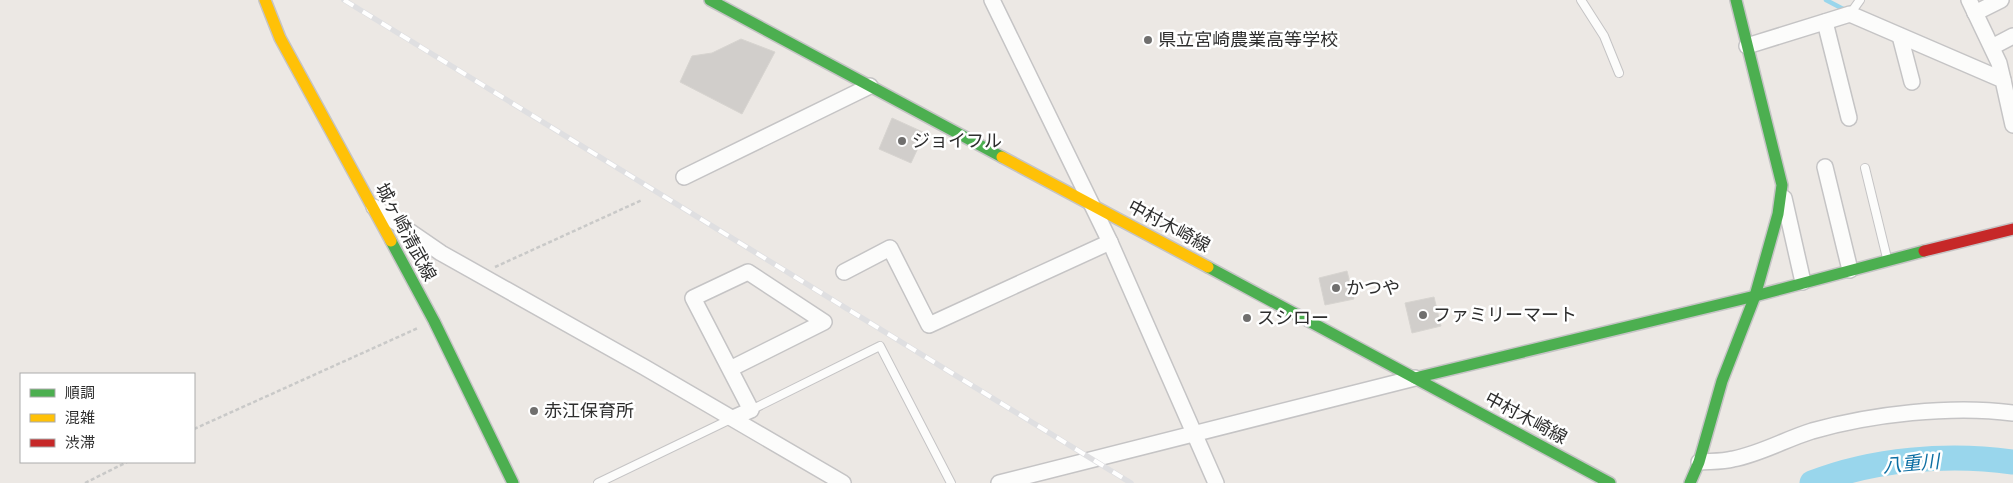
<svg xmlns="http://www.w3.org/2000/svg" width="2013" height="483" viewBox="0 0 2013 483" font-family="Rubik,'Noto Sans JP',sans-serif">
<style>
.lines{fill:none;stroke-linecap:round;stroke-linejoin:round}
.stream{stroke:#99d6ec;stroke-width:4.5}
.river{stroke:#99d6ec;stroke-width:25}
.building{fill:#d1cecb;stroke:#d7d4d0}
.lane-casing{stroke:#c5c4c5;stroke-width:10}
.street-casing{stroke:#c5c4c5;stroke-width:18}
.fast-casing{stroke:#c5c4c5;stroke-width:14}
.slow-casing{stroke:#c5c4c5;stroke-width:14}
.jam-casing{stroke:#c5c4c5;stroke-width:14}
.path{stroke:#c9c9c8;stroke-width:2.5;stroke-dasharray:4 2.5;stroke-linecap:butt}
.lane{stroke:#fcfcfb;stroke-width:8}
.street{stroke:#fcfcfb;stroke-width:15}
.fast{stroke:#4caf50;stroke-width:11}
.slow{stroke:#ffc107;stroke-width:11}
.jam{stroke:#c62828;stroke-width:11}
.rail-casing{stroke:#dfdfe1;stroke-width:5.5}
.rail{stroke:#fff;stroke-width:4;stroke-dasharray:11;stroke-linecap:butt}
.poi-dot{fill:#706f6e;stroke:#fff;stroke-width:2}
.labels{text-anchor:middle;stroke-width:5;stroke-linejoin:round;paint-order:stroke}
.poi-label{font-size:18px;fill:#2e2e2e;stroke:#fff;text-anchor:start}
.street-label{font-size:18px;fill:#2e2e2e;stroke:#fff}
.water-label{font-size:19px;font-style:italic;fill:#0d6fa3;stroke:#fff}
</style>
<rect width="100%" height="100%" fill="#ece8e4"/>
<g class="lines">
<polyline class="stream" points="1826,0 1847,11"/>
<path class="river" d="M1812,483C1873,459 1948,453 2013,462"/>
</g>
<g class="building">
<polygon points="741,39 775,52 742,114 680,82 692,56 712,53"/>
<polygon points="892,118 925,133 911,163 879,149"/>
<polygon points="1347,271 1354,299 1325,305 1319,278"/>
<polygon points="1434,297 1441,326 1412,333 1405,303"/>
</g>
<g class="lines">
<g class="lane-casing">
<g id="lane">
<polyline points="1581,0 1604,36 1619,73"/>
<polyline points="1850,14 1860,0"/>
<polyline points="1865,168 1887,258"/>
<polyline points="751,410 880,346 951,483"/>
<polyline points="598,483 733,418"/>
</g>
</g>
<g class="street-casing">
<g id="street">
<polyline points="992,0 1110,242 1216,483"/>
<polyline points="1969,0 1999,63 2003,80"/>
<polyline points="1975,13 2001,0"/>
<polyline points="1825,22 1849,118"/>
<polyline points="1900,36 1912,82"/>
<polyline points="1747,46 1850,14 2003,80 2013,125"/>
<polyline points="1992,47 2013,36"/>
<polyline points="1825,167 1850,270"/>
<polyline points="684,177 870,86"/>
<polyline points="1784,198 1803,282"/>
<polyline points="374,207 441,253 644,367 843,483"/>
<polyline points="844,272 890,248 929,325 1110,242"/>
<polyline points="730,369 824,322 748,272 693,298 751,410 733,418"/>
<path d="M1699,462C1710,461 1722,462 1733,459C1760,454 1786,439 1812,431C1872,414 1951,405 2013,413"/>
<polyline points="999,483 1415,378"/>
</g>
</g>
<g class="fast-casing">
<g id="fast">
<polyline points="710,0 1002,157"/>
<polyline points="391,241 434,321 513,483"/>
<polyline points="1208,267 1610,483"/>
<polyline points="1415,378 1755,296 1924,251"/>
<polyline points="1690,483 1699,462 1722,381 1755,296 1778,214 1782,185 1736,0"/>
</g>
</g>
<g class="slow-casing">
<g id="slow">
<polyline points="265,0 280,38 391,241"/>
<polyline points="1002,157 1208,267"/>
</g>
</g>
<g class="jam-casing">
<polyline id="jam" points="1924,251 2013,229"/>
</g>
<g class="path">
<polyline points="495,267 642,200"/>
<polyline points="194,429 418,328"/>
<polyline points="85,483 127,462"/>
</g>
<use href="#lane" class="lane"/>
<use href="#street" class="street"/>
<use href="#fast" class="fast"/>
<use href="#slow" class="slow"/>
<use href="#jam" class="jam"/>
<g class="rail-casing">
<polyline id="rail" points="344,0 1131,483"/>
</g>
<use href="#rail" class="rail"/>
</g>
<g class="poi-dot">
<circle cx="1148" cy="40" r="5"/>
<circle cx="902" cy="141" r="5"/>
<circle cx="1336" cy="288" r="5"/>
<circle cx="1423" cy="315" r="5"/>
<circle cx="1247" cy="318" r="5"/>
<circle cx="534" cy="411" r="5"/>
</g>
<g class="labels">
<g class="poi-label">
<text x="1158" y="46">県立宮崎農業高等学校</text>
<text x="912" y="147">ジョイフル</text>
<text x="1346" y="294">かつや</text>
<text x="1433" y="321">ファミリーマート</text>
<text x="1257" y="324">スシロー</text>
<text x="544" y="417">赤江保育所</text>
</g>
<g class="street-label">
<text transform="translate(1169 226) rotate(28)" y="6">中村木崎線</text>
<text transform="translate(406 232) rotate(62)" y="6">城ヶ崎清武線</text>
<text transform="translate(1526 418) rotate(28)" y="6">中村木崎線</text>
</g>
<g class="water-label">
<text transform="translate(1911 463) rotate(-5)" y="7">八重川</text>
</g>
</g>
<rect x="20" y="373" width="175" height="90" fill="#ffffff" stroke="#ababab"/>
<rect x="30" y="389" width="25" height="8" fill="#4caf50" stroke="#ababab"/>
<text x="65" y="398" font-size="15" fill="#2e2e2e">順調</text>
<rect x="30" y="414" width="25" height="8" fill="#ffc107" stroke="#ababab"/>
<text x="65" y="423" font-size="15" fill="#2e2e2e">混雑</text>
<rect x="30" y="439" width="25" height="8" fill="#c62828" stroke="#ababab"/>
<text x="65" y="448" font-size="15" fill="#2e2e2e">渋滞</text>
</svg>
